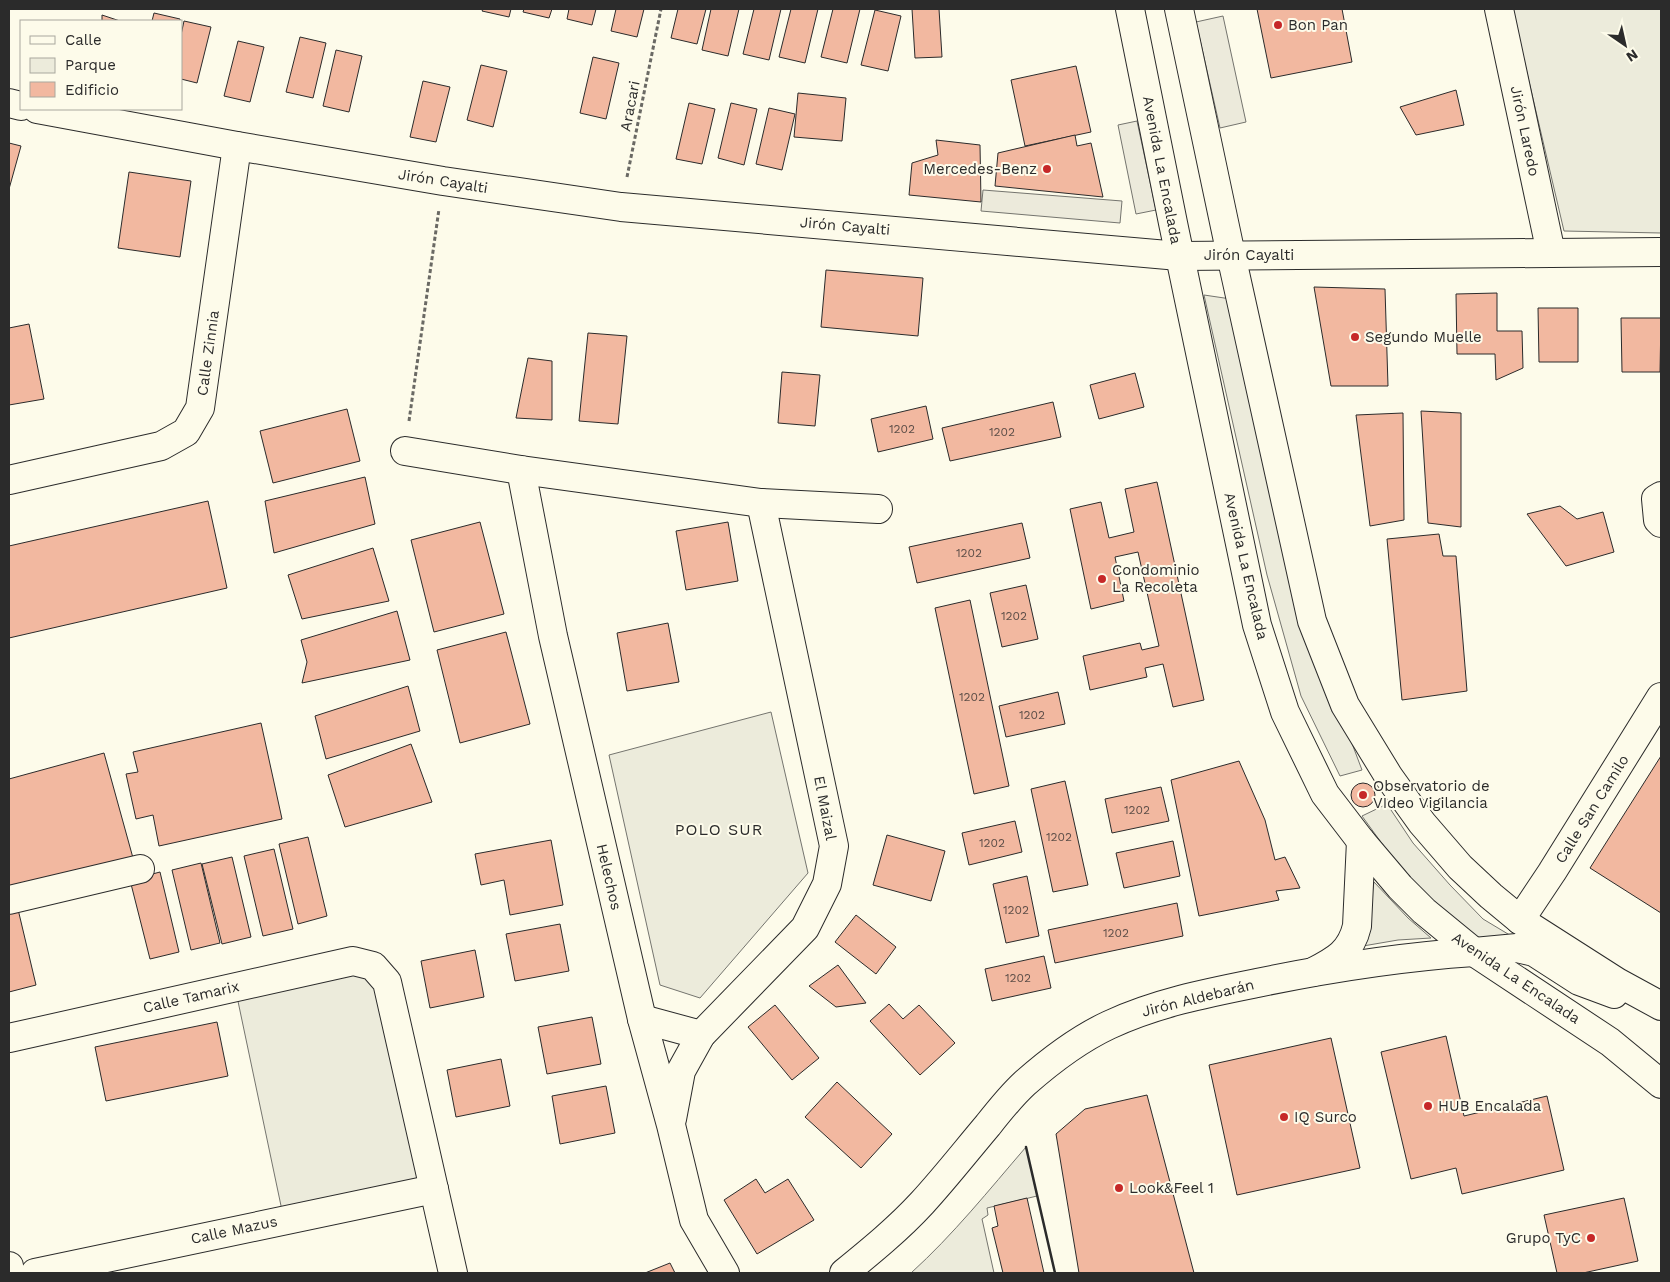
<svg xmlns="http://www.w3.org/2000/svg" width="1670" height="1282" viewBox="0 0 1670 1282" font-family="'Work Sans',sans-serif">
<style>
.green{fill:#ecebdb;stroke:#74746e}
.parking{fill:#eceadb;stroke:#74746e}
.building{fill:#f2b8a0;stroke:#2b2b2b}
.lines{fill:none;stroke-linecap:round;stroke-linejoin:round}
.minor-casing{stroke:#2b2b2b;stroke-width:30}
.major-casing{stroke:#2b2b2b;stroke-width:30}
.path{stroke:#6a6964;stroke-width:3;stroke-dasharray:4 2.5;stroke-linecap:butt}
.minor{stroke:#fdfbea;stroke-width:28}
.major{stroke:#fdfbea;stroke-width:28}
.wall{stroke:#2b2b2b;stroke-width:2.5}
.poi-dot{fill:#c62828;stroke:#fdfbea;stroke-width:2}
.labels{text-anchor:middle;stroke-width:4;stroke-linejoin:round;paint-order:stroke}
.number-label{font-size:12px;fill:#5d4e48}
.poi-label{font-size:15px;fill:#2b2b2b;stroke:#fdfbea;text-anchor:start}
.street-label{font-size:15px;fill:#2b2b2b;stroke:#fdfbea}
.neighbourhood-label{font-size:16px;letter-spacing:1px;fill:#2b2b2b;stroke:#fdfbea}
</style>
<rect width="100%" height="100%" fill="#fdfbea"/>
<g class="green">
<polygon points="1512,9 1661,9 1661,233 1564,231"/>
<polygon points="1204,295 1231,299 1345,725 1362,770 1340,776 1301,696 1267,575"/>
<polygon points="771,712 808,873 700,998 660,985 609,755"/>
<polygon points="1387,804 1413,843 1450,885 1483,919 1518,940 1486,947 1422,891 1383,845 1362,816"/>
<polygon points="1374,882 1408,918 1431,938 1398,940 1363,946"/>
<polygon points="373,966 434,1189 284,1220 235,987"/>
<path d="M1026,1147L1037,1196L987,1208L988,1215L982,1219L994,1273H911C953,1235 989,1190 1026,1147Z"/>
</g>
<g class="parking">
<polygon points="1223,16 1246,122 1220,128 1196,22"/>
<polygon points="1137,121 1156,210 1136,214 1118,125"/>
<polygon points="983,190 1122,201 1120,223 981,211"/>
</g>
<g class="building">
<polygon points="483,9 511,9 509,17 482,11"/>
<polygon points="524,9 552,9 549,18 523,12"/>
<polygon points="569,9 596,9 592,25 567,19"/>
<polygon points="616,9 644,9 637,37 611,31"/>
<polygon points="678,9 706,9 697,44 671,38"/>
<polygon points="711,9 739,9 728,56 702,50"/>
<polygon points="754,9 781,9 769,60 743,54"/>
<polygon points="791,9 818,9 805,63 779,57"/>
<polygon points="833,9 860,9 847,63 821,57"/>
<polygon points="912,9 939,9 942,57 915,58"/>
<polygon points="1257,9 1342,9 1352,62 1271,78"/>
<polygon points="875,10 901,16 888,71 861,65"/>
<polygon points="154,13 180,19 180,21 152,21"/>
<polygon points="102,15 120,21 102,21"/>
<polygon points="184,21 211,27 197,83 181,79 181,35"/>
<polygon points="300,37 326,43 313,98 286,92"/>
<polygon points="238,41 264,47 250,102 224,96"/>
<polygon points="336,50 362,56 349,112 323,106"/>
<polygon points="593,57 619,63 606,119 580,113"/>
<polygon points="481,65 507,71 493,127 467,120"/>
<polygon points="1076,66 1091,132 1025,146 1011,80"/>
<polygon points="423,81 450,87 436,142 410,137"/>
<polygon points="1456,90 1464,125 1416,135 1400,107"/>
<polygon points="798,93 846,98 842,141 794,137"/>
<polygon points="689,103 715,109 702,164 676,159"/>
<polygon points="731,103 757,109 744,165 718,158"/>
<polygon points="769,108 795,114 782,170 756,164"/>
<polygon points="1075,135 1077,146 1091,143 1103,197 995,186 998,153"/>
<polygon points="936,140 980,145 981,202 909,195 912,163 938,155"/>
<polygon points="9,143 21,146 9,189"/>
<polygon points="129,172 191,181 180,257 118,248"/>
<polygon points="826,270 923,278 918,336 821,327"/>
<polygon points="1314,287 1385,289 1388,386 1331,386"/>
<polygon points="1497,293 1497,331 1522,331 1523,368 1496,380 1495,354 1457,354 1456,294"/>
<polygon points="1538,308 1578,308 1578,362 1539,362"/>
<polygon points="1621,318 1661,318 1660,372 1622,372"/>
<polygon points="29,324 44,399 9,405 9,328"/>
<polygon points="588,333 627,336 618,424 579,421"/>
<polygon points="528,358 552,361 552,420 516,418"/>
<polygon points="782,372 820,375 815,426 778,423"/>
<polygon points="1135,373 1144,407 1099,419 1090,385"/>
<polygon points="1053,402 1061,437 950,461 942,428"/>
<polygon points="926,406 933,439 878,452 871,419"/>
<polygon points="347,409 360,461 273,483 260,431"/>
<polygon points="1421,411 1461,413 1461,527 1428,523"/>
<polygon points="1403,413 1404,520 1370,526 1356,415"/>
<polygon points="365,477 375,524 274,553 265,501"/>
<polygon points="1157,482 1204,700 1173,707 1163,664 1145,668 1147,677 1090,690 1083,656 1140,643 1142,650 1159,646 1138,552 1115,557 1124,601 1091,609 1070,509 1101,502 1109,538 1134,532 1125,489"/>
<polygon points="208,501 227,588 9,638 9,546"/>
<polygon points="1560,506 1577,519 1603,512 1614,552 1566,566 1527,514"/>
<polygon points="480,522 504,614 434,632 411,540"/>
<polygon points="728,522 738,581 686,590 676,531"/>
<polygon points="1022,523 1030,558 917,583 909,547"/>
<polygon points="1439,534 1443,556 1456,556 1467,691 1402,700 1387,539"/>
<polygon points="373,548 389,601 302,619 288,575"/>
<polygon points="1026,585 1038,639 1002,647 990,593"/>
<polygon points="970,600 1009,786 974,794 935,608"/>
<polygon points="397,611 410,660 302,683 307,662 301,640"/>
<polygon points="668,623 679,682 627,691 617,633"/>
<polygon points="506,632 530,724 460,743 437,650"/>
<polygon points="408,686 420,731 326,759 315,716"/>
<polygon points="1058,692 1065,724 1006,737 999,706"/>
<polygon points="261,723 282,819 159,846 153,815 136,819 126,774 138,772 133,752"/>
<polygon points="411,744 432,802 345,827 328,775"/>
<polygon points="104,753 133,858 9,893 9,779"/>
<polygon points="1661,756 1661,913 1590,868"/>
<polygon points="1239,761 1265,820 1275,860 1285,857 1300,888 1276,891 1279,900 1199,916 1171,780"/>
<polygon points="1065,781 1088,885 1053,892 1031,789"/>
<circle cx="1363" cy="795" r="12"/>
<polygon points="1161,787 1169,821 1112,833 1105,799"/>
<polygon points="1015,821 1022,852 969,865 962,833"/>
<polygon points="887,835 945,851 931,901 873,885"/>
<polygon points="308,837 327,916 298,924 279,844"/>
<polygon points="551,840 563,905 510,915 504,880 481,885 475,854"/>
<polygon points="1173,841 1180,876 1124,888 1116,853"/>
<polygon points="274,849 293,929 263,936 244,856"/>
<polygon points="232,857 251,937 222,944 202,864"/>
<polygon points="201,863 220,943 191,950 172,870"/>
<polygon points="160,872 179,952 150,959 130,880"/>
<polygon points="1027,876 1039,936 1006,943 993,884"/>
<polygon points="1177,903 1183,936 1055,963 1048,930"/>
<polygon points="17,905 36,985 9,992 9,907"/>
<polygon points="856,915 896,947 876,974 835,942"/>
<polygon points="560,924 569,971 515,981 506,934"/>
<polygon points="475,950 484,997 430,1008 421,961"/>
<polygon points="1044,956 1051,988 992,1001 985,969"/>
<polygon points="838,965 866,1003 836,1007 809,986"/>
<polygon points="889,1004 903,1019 919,1005 955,1043 920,1075 870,1021"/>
<polygon points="775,1005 819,1058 792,1080 748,1027"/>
<polygon points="592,1017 601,1064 547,1074 538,1027"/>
<polygon points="217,1022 228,1076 106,1101 95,1047"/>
<polygon points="1446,1036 1464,1116 1547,1096 1564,1170 1462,1194 1456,1168 1411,1179 1381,1052"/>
<polygon points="1331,1038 1360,1168 1237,1195 1209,1065"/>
<polygon points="501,1059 510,1106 456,1117 447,1070"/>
<polygon points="837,1082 892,1134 861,1168 805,1117"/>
<polygon points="606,1086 615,1133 560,1144 552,1096"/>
<polygon points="1147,1095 1194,1273 1079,1273 1056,1134 1085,1109"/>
<polygon points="756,1179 765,1193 788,1179 814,1220 757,1254 724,1200"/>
<polygon points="1027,1198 1044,1273 1003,1273 992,1228 998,1226 994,1206"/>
<polygon points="1624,1198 1638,1261 1583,1273 1557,1273 1544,1215"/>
<polygon points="670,1263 675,1273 645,1273"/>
</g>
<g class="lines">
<g class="minor-casing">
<g id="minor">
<polyline points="1499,9 1551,253"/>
<polyline points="9,103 21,106"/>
<polyline points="37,109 237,146 443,181 621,207 1179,256 1661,252"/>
<polyline points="405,451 521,470 761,503 878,509"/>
<polyline points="521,470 553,636 642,1019 671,1125 694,1220 725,1273"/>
<polyline points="9,480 161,446 186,432 200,408 237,146"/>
<polyline points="1661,496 1656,499 1658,520 1661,523"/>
<polyline points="9,900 140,869"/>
<polyline points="1520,920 1552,872 1661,697"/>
<polyline points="642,1019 701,1035"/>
<polyline points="9,1038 353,961 373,966 387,982 453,1273"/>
<polyline points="672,1119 681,1071 701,1035 805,928 827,884 834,846 761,503"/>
<polyline points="9,1266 10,1273"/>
<polyline points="35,1273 434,1189"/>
<path d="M844,1273C871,1251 898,1229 922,1203C945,1178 966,1151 988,1125C999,1111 1012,1095 1025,1083C1050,1061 1079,1039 1109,1025C1156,1003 1207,993 1257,983C1329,968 1400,957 1474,952"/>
</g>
</g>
<g class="major-casing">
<g id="major">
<polyline points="1130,9 1173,223 1257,625 1285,712 1325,794 1361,841 1400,887 1424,911 1474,952 1610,1042 1661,1084"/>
<polyline points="1179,9 1231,255 1312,621 1345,705 1389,777 1422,823 1460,867 1491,896 1520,920 1617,982 1661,1006"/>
<polyline points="1474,952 1517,948 1534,952 1579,981 1614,994"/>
<path d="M1313,972C1336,960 1351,952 1357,926L1361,841"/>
</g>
</g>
<g class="path">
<polyline points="627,177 661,9"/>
<polyline points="409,421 439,209"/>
</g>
<use href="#minor" class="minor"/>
<use href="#major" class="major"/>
<polyline class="wall" points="1026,1147 1055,1273"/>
</g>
<g class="poi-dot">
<circle cx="1278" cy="25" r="5"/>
<circle cx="1047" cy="169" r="5"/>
<circle cx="1355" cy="337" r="5"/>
<circle cx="1102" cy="579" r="5"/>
<circle cx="1363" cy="795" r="5"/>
<circle cx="1428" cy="1106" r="5"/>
<circle cx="1284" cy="1117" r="5"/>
<circle cx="1119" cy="1188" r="5"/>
<circle cx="1591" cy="1238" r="5"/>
</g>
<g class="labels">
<g class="number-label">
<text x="902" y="433">1202</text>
<text x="1002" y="436">1202</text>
<text x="969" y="557">1202</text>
<text x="1014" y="620">1202</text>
<text x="972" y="701">1202</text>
<text x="1032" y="719">1202</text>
<text x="1137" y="814">1202</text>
<text x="1059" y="841">1202</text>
<text x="992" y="847">1202</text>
<text x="1016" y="914">1202</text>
<text x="1116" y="937">1202</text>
<text x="1018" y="982">1202</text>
</g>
<g class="poi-label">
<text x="1288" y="30">Bon Pan</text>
<text x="1037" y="174" text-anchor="end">Mercedes-Benz</text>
<text x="1365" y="342">Segundo Muelle</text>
<text x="1112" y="575">Condominio<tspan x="1112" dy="17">La Recoleta</tspan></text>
<text x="1373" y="791">Observatorio de<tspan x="1373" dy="17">VIdeo Vigilancia</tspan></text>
<text x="1438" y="1111">HUB Encalada</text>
<text x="1294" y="1122">IQ Surco</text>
<text x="1129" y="1193">Look&amp;Feel 1</text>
<text x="1581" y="1243" text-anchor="end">Grupo TyC</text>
</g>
<g class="street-label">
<text transform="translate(630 106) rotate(-79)" y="5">Aracari</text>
<text transform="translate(1525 131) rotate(78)" y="5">Jirón Laredo</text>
<text transform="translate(1162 170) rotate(79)" y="5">Avenida La Encalada</text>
<text transform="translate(443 181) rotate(9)" y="5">Jirón Cayalti</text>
<text transform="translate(845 226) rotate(5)" y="5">Jirón Cayalti</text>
<text x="1249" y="260">Jirón Cayalti</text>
<text transform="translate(208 353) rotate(-82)" y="5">Calle Zinnia</text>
<text transform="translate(1246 566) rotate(77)" y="5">Avenida La Encalada</text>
<text transform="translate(825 808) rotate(79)" y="5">El Maizal</text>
<text transform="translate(1592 809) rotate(-58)" y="5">Calle San Camilo</text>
<text transform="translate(609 877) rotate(77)" y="5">Helechos</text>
<text transform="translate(1516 978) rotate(34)" y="5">Avenida La Encalada</text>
<text transform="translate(191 997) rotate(-13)" y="5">Calle Tamarix</text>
<text transform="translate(1198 998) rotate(-14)" y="5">Jirón Aldebarán</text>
<text transform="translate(234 1230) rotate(-12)" y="5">Calle Mazus</text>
</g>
<g class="neighbourhood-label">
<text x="719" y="835">POLO SUR</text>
</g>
</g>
<rect width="1670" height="1282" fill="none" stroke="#2b2b2b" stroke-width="20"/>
<rect x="20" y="20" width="162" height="90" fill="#fdfbea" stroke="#a9a89e"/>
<rect x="30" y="36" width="25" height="8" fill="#fdfbea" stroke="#a9a89e"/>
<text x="65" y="45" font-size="15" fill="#2b2b2b">Calle</text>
<rect x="30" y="58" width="25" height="15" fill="#ecebdb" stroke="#a9a89e"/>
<text x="65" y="70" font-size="15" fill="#2b2b2b">Parque</text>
<rect x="30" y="82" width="25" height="15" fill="#f2b8a0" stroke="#a9a89e"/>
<text x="65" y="95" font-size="15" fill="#2b2b2b">Edificio</text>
<g transform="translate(1625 45) rotate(146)" stroke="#fdfbea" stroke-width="4" paint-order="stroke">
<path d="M0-4L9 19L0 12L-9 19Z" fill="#2b2b2b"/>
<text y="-8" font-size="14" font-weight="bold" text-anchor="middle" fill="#2b2b2b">N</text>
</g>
</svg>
